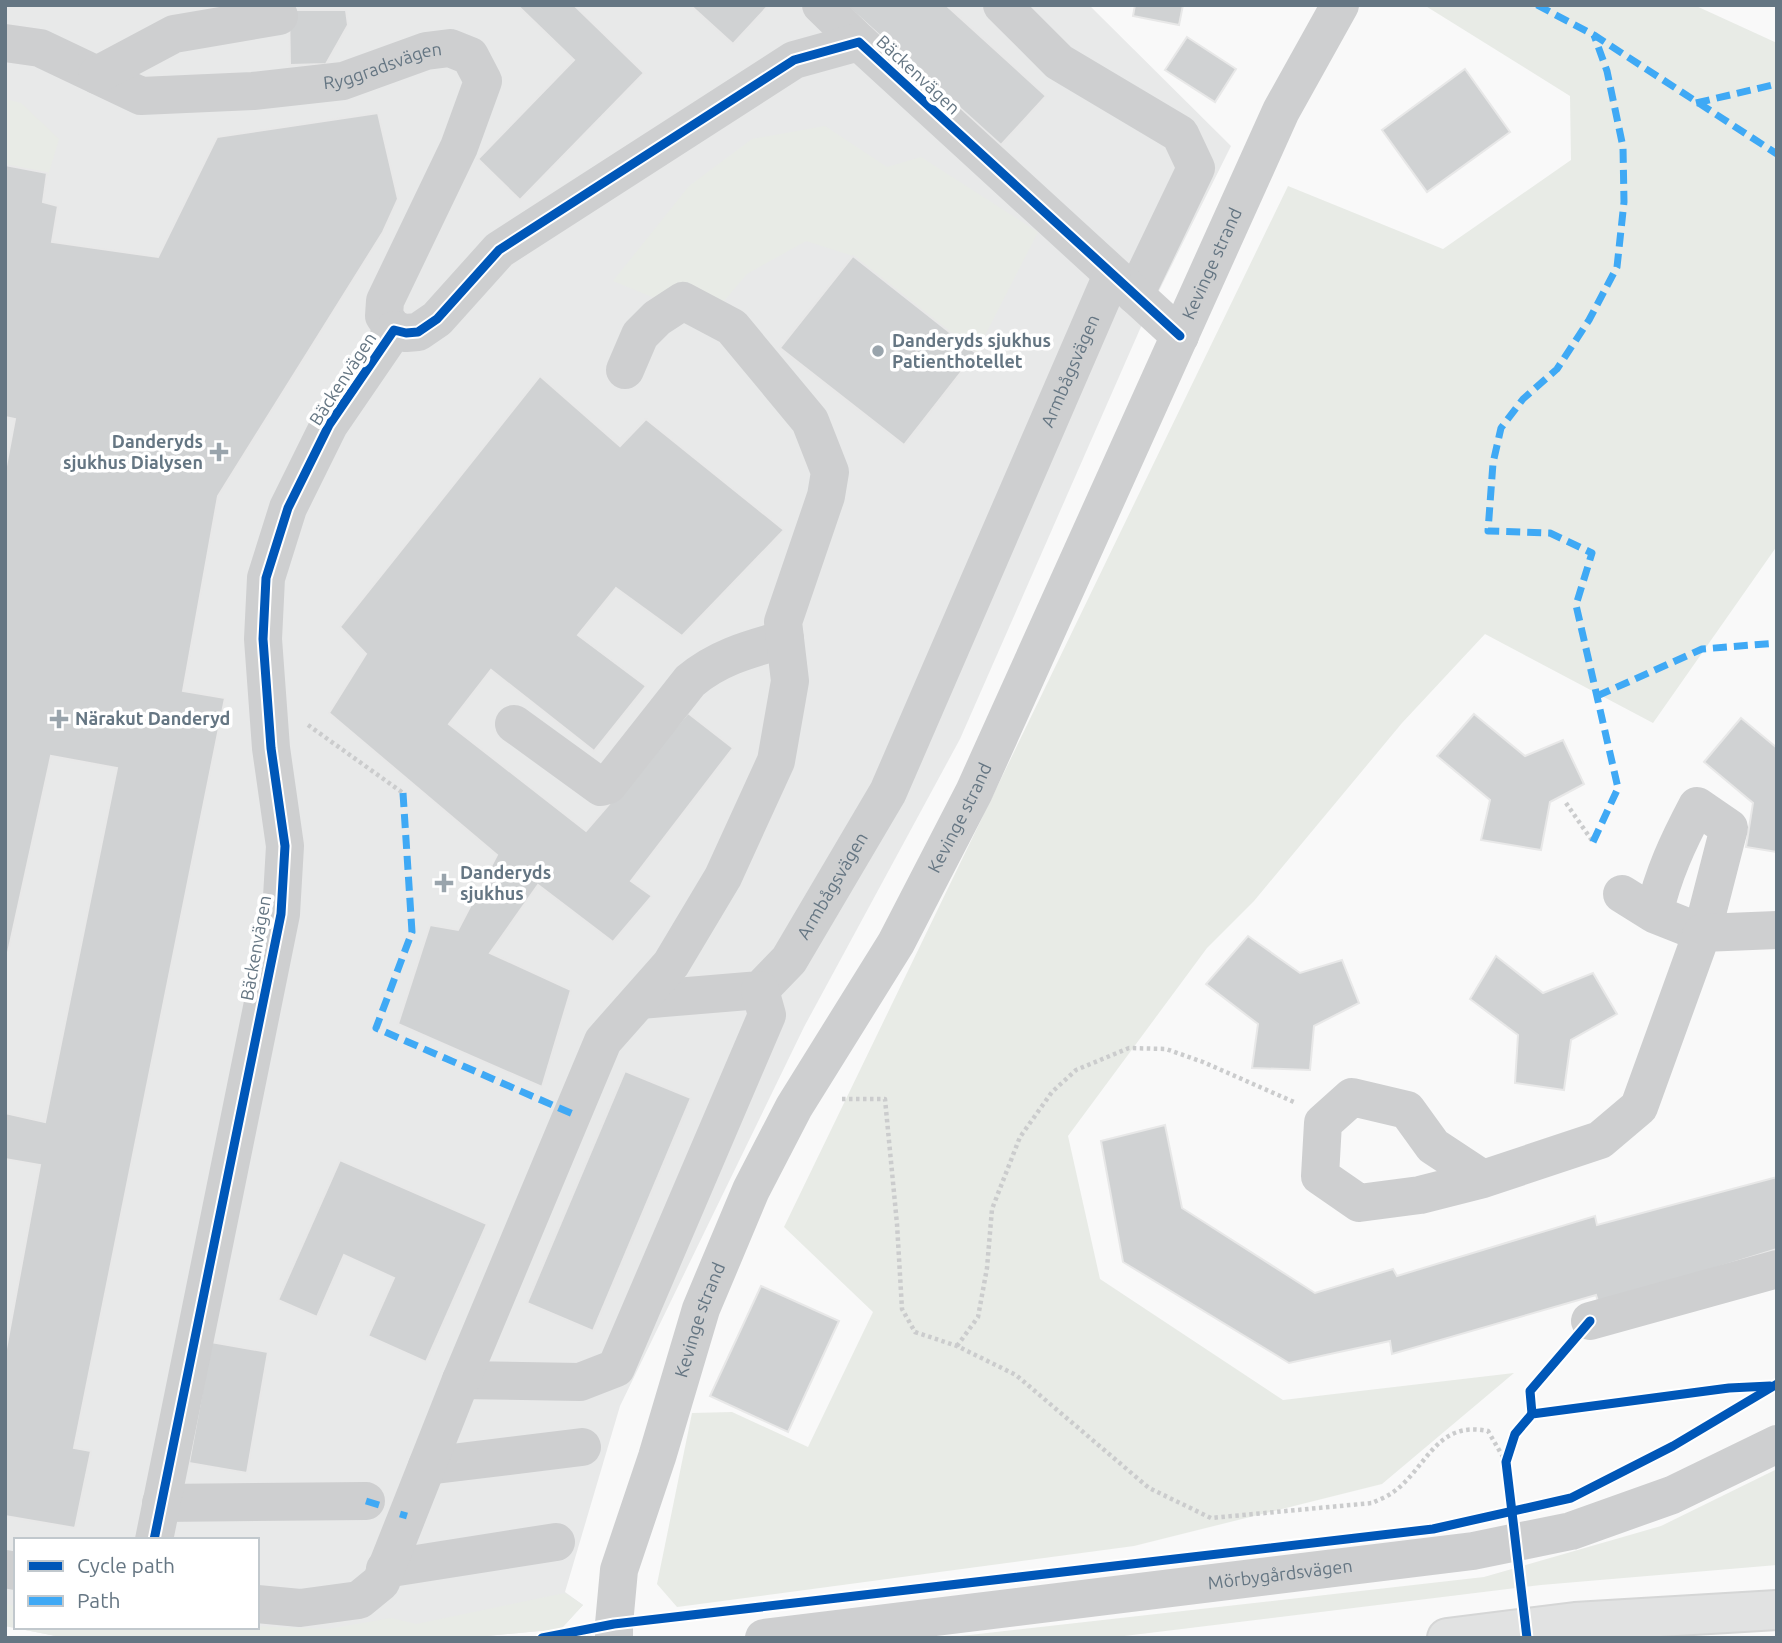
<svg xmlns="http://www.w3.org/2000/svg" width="1782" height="1643" viewBox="0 0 1782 1643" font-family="Ubuntu,sans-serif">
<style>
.built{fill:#e8e9e9;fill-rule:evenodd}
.green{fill:#e8ebe6}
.building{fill:#d0d2d3;stroke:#e8e8e8;stroke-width:2}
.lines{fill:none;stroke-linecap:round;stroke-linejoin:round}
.highway-casing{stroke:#d5d6d6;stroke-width:42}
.path{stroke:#cbcccd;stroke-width:4.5;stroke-dasharray:3.5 3.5;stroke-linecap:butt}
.minor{stroke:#cecfd0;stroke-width:38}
.highway{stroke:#e1e2e2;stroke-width:38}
.quiet{stroke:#3fa9f5;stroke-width:7;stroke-dasharray:14 7;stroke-linecap:butt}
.cycleway-casing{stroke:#fff;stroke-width:13}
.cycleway{stroke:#0057b8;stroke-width:9}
.poi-dot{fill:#99a4ac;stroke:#fff;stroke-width:2.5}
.labels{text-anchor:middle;stroke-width:7;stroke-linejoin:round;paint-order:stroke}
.street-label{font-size:18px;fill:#657683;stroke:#fff}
.poi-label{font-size:18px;font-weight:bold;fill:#657683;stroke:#fff;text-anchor:start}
</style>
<rect width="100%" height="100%" fill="#f9f9f9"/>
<path class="built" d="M5,5H1089L1231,146L1140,329L960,739L804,1027L620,1406L565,1592L583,1605L561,1629L466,1638H66L5,1626ZM16,1540H257V1627H16Z"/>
<g class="green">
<polygon points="1424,5 1694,5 1777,43 1777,546 1653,723 1485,634 1402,723 1254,901 1207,948 1068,1136 1100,1279 1283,1400 1514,1373 1382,1484 1134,1546 677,1607 657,1584 692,1413 732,1412 808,1447 873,1312 784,1227 1288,186 1443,249 1571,160 1570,96"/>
<polygon points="5,99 21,103 59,139 47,179 5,170"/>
<polygon points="825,126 887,167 921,157 1038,232 976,353 853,256 806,241 747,274 708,320 613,281 689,186 752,139"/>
<polygon points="1777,1469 1777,1565 1541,1585 1108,1638 943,1638 1484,1577 1661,1526"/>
<polygon points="565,1593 583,1605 561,1629 466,1638 66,1638 5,1626 5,1604 16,1606 16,1627 257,1626 328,1629 391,1618 416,1624"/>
</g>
<g class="building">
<polygon points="517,5 574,5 644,73 520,200 478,159 574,60"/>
<polygon points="690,5 769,5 733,44"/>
<polygon points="846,5 946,5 1046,96 1001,145"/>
<polygon points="1135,5 1183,5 1179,25 1133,16"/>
<polygon points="289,10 346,10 348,25 326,64 290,65"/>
<polygon points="1187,37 1236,69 1215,102 1165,70"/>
<polygon points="1465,69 1510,132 1427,192 1382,130"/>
<polygon points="378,113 398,199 383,232 218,496 183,691 225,698 74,1448 91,1451 75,1528 5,1516 5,1355 40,1165 5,1159 5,1113 45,1122 117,768 51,756 5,966 5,472 15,419 5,417 5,165 47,173 43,202 58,206 52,242 158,257 217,137"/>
<polygon points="853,256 976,353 904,445 780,348"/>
<polygon points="540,376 620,446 646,419 784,530 682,636 616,588 578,635 646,686 594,751 491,670 449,724 586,831 688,713 733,748 631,881 652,896 613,942 538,885 490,953 571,990 542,1087 398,1024 430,925 458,930 497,855 329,713 366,654 340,627"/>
<polygon points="1474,714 1525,756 1563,740 1584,784 1550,802 1541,850 1481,840 1490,800 1437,756"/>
<polygon points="1741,718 1777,748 1777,852 1746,847 1753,803 1704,762"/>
<polygon points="1248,936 1300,973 1342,960 1359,1003 1314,1026 1310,1070 1252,1068 1258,1024 1206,984"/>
<polygon points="1496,956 1543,993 1593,973 1617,1014 1571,1040 1564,1090 1515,1083 1518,1035 1470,999"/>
<polygon points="625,1071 691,1098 593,1331 527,1303"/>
<polygon points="1165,1125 1182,1208 1315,1293 1393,1269 1397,1276 1595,1216 1597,1225 1777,1177 1777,1249 1599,1304 1596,1295 1392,1354 1390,1341 1289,1363 1123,1262 1101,1141"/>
<polygon points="340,1160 487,1224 426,1362 368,1336 394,1278 344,1255 317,1317 278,1300"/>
<polygon points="761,1286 839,1321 788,1432 710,1396"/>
<polygon points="211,1342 268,1352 247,1473 189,1463"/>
</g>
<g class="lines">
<g class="highway-casing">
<polyline id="highway" points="1447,1638 1575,1622 1777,1610"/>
</g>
<g class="path">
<polyline points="308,725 403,793"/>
<polyline points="1566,803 1593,842"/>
<path d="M842,1099H885L897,1224L902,1309L915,1332L957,1346L1016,1375L1149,1488L1211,1518L1372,1503C1378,1500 1386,1497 1392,1493C1427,1469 1435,1420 1488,1431L1506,1462"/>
<polyline points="957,1346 978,1317 987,1268 992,1209 1020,1137 1052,1092 1076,1070 1129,1048 1166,1049 1203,1062 1294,1102"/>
</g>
<g class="minor">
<polyline points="821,5 859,42"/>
<polyline points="1002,5 1059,62 1180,134 1196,168 1135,295"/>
<path id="s1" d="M5,43L40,48L141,96L253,91L343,81L426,51L450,48L470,56L483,81L459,147L385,301L384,316L394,330"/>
<polyline points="97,75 174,34 279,16"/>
<polyline points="394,330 406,333 418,332 437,319 499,250 794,60 859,42 1180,336"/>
<path d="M514,724L601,787L608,785L690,681C718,657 750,649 785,639"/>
<path d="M1622,894L1654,914L1702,933L1729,828L1697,806C1678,842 1663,874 1654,914"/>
<path id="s2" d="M640,1000L760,990L789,960L888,792L1112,275"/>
<polyline points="1483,1179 1433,1146 1407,1110 1352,1097 1323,1123 1320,1176 1359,1203 1420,1195 1483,1179 1600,1140 1639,1107 1702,933 1777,930"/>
<polyline points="1590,1321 1777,1269"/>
<polyline points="461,1380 580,1382 616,1368 767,1015 760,990"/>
<polyline points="427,1466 582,1447"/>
<polyline points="161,1503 366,1501"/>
<polyline points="154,1540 281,914 285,846 271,748 263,639 266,578 288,508 329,425 394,330"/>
<polyline points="5,1569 16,1571"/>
<polyline points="385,1569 556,1542"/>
<polyline points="257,1604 300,1608 359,1600 381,1582 461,1380 603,1041 671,964 723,877 776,761 790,681 783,622 826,496 830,472 810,421 732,327 683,301 657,318 640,335 625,370"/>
<path id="s3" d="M614,1638V1624L619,1570L657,1457L701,1309L751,1190L794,1107L896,943L974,792L1281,111L1340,5"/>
<path id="s4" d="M764,1638L1473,1551L1571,1531L1672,1495L1777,1444"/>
</g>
<use href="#highway" class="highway"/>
<g class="quiet">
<polyline points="1537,5 1594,35 1777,154"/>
<polyline points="1696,103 1777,84"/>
<polyline points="1597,696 1702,649 1777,643"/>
<polyline points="403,793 412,932 376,1028 573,1114"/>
<polyline points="1593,842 1618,788 1576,605 1592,553 1550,533 1488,531 1493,463 1501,428 1523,399 1557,369 1589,320 1617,267 1624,202 1623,147 1607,71 1594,35"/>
<polyline points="366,1501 379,1505"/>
<polyline points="400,1514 407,1516"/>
</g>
<g class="cycleway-casing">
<g id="cycleway">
<polyline points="1532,1414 1530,1391 1590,1321"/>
<polyline points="154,1540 281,914 285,846 271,748 263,639 266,578 288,508 329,425 394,330 406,333 418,332 437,319 499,250 794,60 859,42 1180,336"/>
<polyline points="542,1638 614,1624 1433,1529 1571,1498 1673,1446 1777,1384"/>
<polyline points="1527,1638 1506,1462 1515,1434 1532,1414 1729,1388 1770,1386"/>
</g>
</g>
<use href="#cycleway" class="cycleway"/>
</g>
<g class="poi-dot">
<circle cx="878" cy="351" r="7"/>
<path d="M215.5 441.5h7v7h7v7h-7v7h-7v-7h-7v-7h7z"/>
<path d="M55.5 708.5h7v7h7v7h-7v7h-7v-7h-7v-7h7z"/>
<path d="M440.5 872.5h7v7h7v7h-7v7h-7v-7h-7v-7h7z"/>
</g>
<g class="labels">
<g class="street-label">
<text dy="6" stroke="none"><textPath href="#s1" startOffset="392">Ryggradsvägen</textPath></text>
<text transform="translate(918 75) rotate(43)" y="6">Bäckenvägen</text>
<text dy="6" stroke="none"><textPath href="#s3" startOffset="1507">Kevinge strand</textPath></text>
<text dy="6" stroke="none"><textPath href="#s2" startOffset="816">Armbågsvägen</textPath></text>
<text transform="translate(343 379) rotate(-57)" y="6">Bäckenvägen</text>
<text dy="6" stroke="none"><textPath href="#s3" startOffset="898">Kevinge strand</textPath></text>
<text dy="6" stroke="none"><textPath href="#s2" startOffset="248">Armbågsvägen</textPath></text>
<text transform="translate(256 948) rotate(-80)" y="6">Bäckenvägen</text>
<text dy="6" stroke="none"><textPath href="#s3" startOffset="331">Kevinge strand</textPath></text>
<text dy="6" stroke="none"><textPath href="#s4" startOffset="520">Mörbygårdsvägen</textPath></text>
</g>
<g class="poi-label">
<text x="892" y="347">Danderyds sjukhus<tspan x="892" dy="21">Patienthotellet</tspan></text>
<text x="203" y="448" text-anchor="end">Danderyds<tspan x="203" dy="21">sjukhus Dialysen</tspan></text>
<text x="75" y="725">Närakut Danderyd</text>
<text x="460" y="879">Danderyds<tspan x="460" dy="21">sjukhus</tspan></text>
</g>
</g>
<rect width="1782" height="1643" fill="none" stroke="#657683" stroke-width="14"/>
<rect x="14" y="1538" width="245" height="91" fill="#ffffff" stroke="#c1c8cd" stroke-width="2"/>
<rect x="28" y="1561" width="35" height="10" fill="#0057b8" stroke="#c1c8cd" stroke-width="2"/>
<text x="77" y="1573" font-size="21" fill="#657683">Cycle path</text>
<rect x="28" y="1596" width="35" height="10" fill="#3fa9f5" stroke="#c1c8cd" stroke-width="2"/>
<text x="77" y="1608" font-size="21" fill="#657683">Path</text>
</svg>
